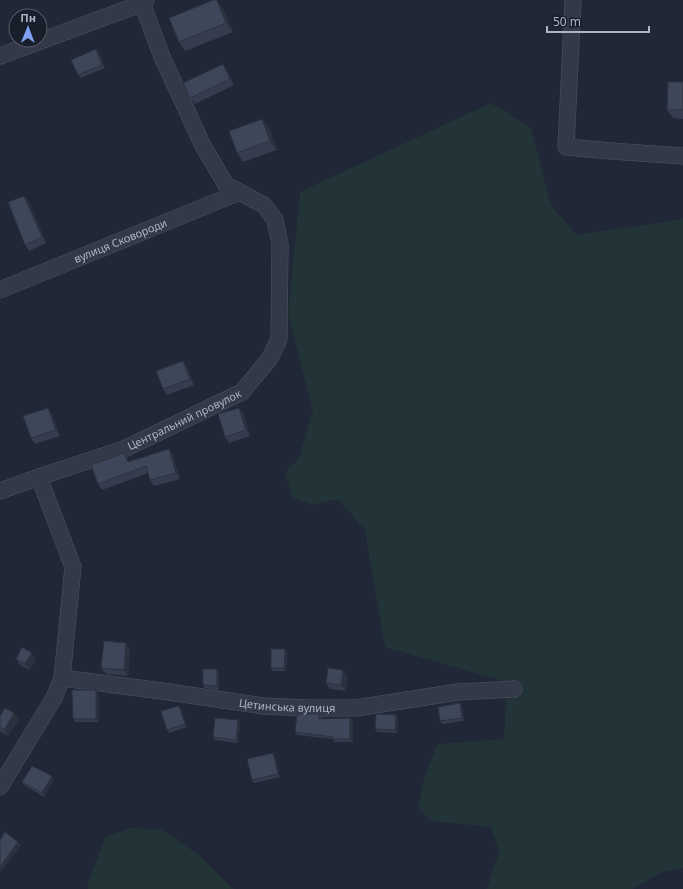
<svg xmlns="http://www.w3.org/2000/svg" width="683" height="889" viewBox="0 0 683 889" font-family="'Noto Sans',sans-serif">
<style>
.green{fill:#233438}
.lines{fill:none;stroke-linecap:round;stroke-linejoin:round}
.minor-casing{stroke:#4e5462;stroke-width:17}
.minor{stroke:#333947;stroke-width:16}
.wall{fill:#353c4d}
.shaded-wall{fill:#2b313e}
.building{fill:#3e4659;stroke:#2b313e}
.labels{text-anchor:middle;stroke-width:4;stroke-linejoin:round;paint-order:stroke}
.street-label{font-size:11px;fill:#aeb4c4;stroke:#191e2b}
</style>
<rect width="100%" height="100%" fill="#202736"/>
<g class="green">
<polygon points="491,103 531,128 551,206 577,235 683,219 683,868 662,872 632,889 487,889 499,852 491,827 431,821 418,809 423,783 437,744 504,739 507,682 385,647 365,530 338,499 312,505 292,497 285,472 299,459 313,410 288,315 300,192"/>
<polygon points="132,828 162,830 199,855 233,889 88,889 87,885 106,836"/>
</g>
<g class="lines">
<g class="minor-casing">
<g id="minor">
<polyline points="573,0 566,147 611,151 683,156"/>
<polyline points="0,56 143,3 146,0"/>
<path id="s1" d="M0,290L240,192"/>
<path id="s2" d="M0,491L39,477L124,449L242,392L270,358L279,339L280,244L275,220L264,205L226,185L202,144L182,100L162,57L141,0"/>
<path id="s3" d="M62,678L162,691L263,706L308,708H356L458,692L514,689"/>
<polyline points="0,787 54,698 62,678 73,567 39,477"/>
</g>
</g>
<use href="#minor" class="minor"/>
</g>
<g class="wall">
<polygon points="223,8 233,32 185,51 179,42"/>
<polygon points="96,49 99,52 105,68 80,78 78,75"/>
<polygon points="227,70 234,85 195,104 190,98"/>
<polygon points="683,82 683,119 673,118 667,110"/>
<polygon points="262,119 269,128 277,150 243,162 237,153"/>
<polygon points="24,196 29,202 46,243 29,251 25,245"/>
<polygon points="187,367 194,385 167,395 163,389"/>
<polygon points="239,408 244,414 250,436 229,443 225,437"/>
<polygon points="52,414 60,436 35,444 31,438"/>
<polygon points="169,449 173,456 180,479 154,486 150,480 148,473 102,490 98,484 124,453 129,461"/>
<polygon points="130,649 128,676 106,674 101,668"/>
<polygon points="285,649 287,652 286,671 273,671 271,668"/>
<polygon points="16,659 36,659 29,670 20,665"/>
<polygon points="219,672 219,690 205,688 203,685"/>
<polygon points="348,676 346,691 330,689 326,683"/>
<polygon points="96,690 98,693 99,722 75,722 73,719"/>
<polygon points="460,703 462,707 464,721 442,724 440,721"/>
<polygon points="181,709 187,727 169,733 167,730"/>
<polygon points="14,713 19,719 8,736 0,731 0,727"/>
<polygon points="320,714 322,718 322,719 350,718 353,721 353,742 335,742 333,739 297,735 295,732"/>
<polygon points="398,718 397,733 377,732 375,729"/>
<polygon points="238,720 240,724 238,743 215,740 213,737"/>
<polygon points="275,756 280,777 254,783 252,780"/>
<polygon points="52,776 54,779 44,797 24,785 22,782"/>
</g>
<g class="shaded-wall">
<polygon points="217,0 223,8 233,32 226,23"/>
<polygon points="96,49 99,52 105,68 102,65"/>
<polygon points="223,64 227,70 234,85 230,79"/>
<polygon points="262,119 269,128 277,150 270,141"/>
<polygon points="24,196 29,202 46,243 42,237"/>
<polygon points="183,361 187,367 194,385 190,379"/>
<polygon points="48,408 52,414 60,436 56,430"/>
<polygon points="239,408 244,414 250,436 246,430"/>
<polygon points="169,449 173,456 180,479 176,473"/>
<polygon points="124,453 128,459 132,468 128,462"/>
<polygon points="126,643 130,649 128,676 124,670"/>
<polygon points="285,649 287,652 286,671 284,668"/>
<polygon points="32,653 36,659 29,670 25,664"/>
<polygon points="217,669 219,672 219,690 217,686"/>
<polygon points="343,670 348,676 346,691 341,685"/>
<polygon points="96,690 98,693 99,722 96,719"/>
<polygon points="460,703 462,707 464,721 462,718"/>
<polygon points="179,706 181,709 187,727 185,724"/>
<polygon points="14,713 19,719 8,736 4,730"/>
<polygon points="396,715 398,718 397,733 395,730"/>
<polygon points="350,718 353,721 353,742 350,739"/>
<polygon points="238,720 240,724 238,743 236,740"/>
<polygon points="273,753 275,756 280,777 278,774"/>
<polygon points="52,776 54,779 44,797 42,793"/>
<polygon points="18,842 21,845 1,872 0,870 0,867"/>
</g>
<g class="building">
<polygon points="213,0 217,0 226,23 179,42 169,18"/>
<polygon points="96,49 102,65 78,75 71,60"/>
<polygon points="223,64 230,79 190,98 183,83"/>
<polygon points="668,82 683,82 683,110 667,110"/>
<polygon points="262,119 270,141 237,153 229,131"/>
<polygon points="24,196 42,237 25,245 8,202"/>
<polygon points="183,361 190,379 163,389 156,371"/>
<polygon points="48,408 56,430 31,438 23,416"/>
<polygon points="239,408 246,430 225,437 218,414"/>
<polygon points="169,449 176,473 150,480 146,466 98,484 91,465 124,453 128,462"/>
<polygon points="104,641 126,643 124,670 101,668"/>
<polygon points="22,647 32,653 25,664 16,659"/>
<polygon points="271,649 285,649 284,668 271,668"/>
<polygon points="328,668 343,670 341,685 326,683"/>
<polygon points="203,669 217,669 217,686 203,685"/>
<polygon points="72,690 96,690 96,719 73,719"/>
<polygon points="460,703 462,718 440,721 438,707"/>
<polygon points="179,706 185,724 167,730 161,711"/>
<polygon points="5,708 14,713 4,730 0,727 0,716"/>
<polygon points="297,714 320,714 319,719 350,718 350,739 333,739 333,737 295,732"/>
<polygon points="376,714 396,715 395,730 375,729"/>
<polygon points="215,718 238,720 236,740 213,737"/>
<polygon points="273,753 278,774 252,780 247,759"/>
<polygon points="32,766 52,776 42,793 22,782"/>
<polygon points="5,832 18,842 0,867 0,840"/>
</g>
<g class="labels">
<g class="street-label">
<text dy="4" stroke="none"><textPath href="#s1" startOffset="130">вулиця Сковороди</textPath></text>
<text dy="4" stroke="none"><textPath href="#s2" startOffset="198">Центральний провулок</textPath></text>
<text dy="4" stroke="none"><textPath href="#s3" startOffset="227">Цетинська вулиця</textPath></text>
</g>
</g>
<g transform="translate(28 28) rotate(1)"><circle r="19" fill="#191e2b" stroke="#555a68"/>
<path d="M0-3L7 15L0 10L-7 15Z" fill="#81a1f5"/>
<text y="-6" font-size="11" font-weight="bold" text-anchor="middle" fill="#aeb4c4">Пн</text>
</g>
<path d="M547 26v6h102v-6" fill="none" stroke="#aeb4c4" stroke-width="2"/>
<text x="553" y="26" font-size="12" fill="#aeb4c4" stroke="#191e2b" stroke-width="3" paint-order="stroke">50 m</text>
</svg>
